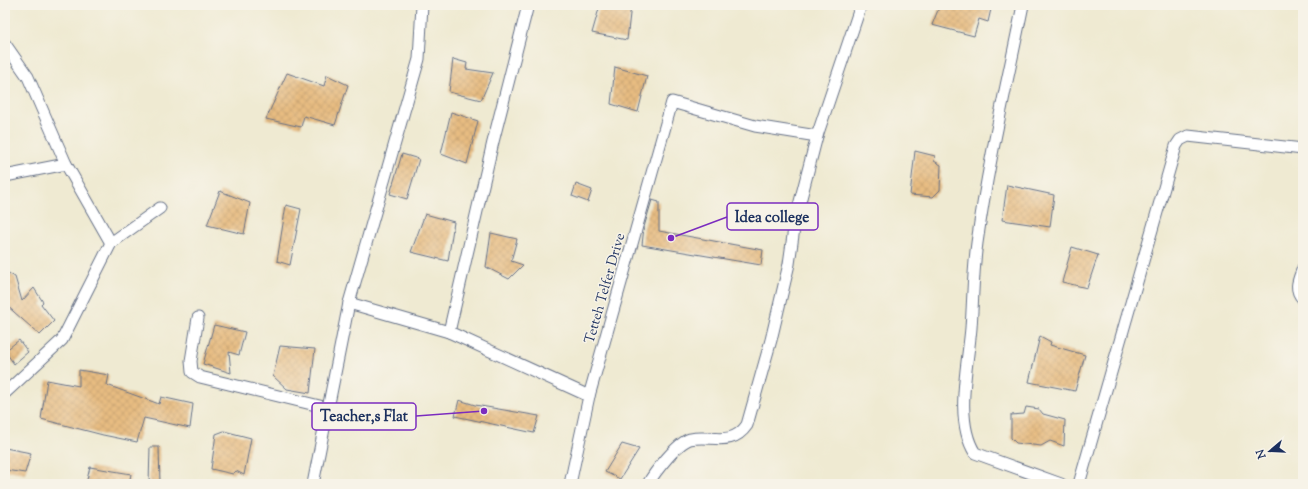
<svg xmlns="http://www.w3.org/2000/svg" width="1308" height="489" viewBox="0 0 1308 489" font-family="'Sorts Mill Goudy',serif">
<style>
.building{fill:url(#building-cross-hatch)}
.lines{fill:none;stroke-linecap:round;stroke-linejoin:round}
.street-casing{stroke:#657087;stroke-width:13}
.street{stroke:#fff;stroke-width:11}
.labels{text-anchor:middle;stroke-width:3;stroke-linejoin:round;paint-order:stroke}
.street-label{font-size:14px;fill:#1b2f5e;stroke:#f7f3e8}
.leader{fill:none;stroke:#7b2cbf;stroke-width:1.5}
.callout-dot{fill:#7b2cbf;stroke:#f7f3e8;stroke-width:1.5}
.callout{fill:#f7f3e8;stroke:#7b2cbf;stroke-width:1.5}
.callout-label{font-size:15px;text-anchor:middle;font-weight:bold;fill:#1b2f5e}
</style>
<defs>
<pattern id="building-cross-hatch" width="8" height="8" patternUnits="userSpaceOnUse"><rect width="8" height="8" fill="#e7bc81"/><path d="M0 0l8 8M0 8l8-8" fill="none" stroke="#c6a272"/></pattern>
</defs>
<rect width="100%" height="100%" fill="#f7f3e8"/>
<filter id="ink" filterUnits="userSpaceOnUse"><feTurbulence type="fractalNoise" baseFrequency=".025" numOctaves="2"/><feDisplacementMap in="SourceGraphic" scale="8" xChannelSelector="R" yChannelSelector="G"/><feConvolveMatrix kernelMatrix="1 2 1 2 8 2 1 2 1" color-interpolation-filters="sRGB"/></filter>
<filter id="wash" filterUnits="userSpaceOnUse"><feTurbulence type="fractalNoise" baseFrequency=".012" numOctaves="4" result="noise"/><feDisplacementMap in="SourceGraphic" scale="16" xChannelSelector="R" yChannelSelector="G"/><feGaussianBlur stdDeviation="0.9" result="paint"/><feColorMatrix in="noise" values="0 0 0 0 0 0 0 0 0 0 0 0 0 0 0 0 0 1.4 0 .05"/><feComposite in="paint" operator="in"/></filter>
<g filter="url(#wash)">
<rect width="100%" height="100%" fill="#efead2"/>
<g id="blocks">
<g class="building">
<polygon points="600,5 631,5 627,40 592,33"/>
<polygon points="940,5 985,5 991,9 988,22 979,19 974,36 932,25"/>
<polygon points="453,59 467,63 466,69 493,73 481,100 449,92"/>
<polygon points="615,67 647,76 638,112 611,104"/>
<polygon points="287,73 324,86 327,75 348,85 335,125 304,116 301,127 266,119"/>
<polygon points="451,112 478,121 467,164 441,154"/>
<polygon points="915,151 935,156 934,161 941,165 940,190 933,197 910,195"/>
<polygon points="402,154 419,159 407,199 390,194"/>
<polygon points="576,184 592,190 588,202 572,196"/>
<polygon points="1007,185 1054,195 1050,227 1002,220"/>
<polygon points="220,191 250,203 244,234 207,225"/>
<polygon points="652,200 659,202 659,231 763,250 761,265 642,245 644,227"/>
<polygon points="286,205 301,209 290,265 277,261"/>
<polygon points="425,214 454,222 448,261 411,252"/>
<polygon points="491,233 517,239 511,261 523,265 509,279 486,267"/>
<polygon points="1072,247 1098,255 1087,288 1062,282"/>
<polygon points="5,271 15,277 22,301 34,288 43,302 41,304 54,321 40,335 5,304"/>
<polygon points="214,325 245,332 239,355 229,352 231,373 203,364"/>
<polygon points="1040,336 1051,342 1050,345 1085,355 1075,391 1029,382"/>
<polygon points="19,340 28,352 14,364 5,351"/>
<polygon points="280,346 315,349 310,393 287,389 273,376"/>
<polygon points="79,370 109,375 107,385 159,404 161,397 193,404 190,428 144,418 137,442 103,435 41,419 47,380 79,386"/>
<polygon points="459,400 475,405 539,416 534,433 455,416"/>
<polygon points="1026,407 1039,409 1043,414 1065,420 1064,446 1050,441 1041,446 1016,443 1011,438 1011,415 1024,414"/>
<polygon points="224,431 251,438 244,475 236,471 233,474 211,469 216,434"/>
<polygon points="622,444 639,449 620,479 605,472"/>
<polygon points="150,447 159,447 160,484 149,484"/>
<polygon points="5,448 31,453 25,473 5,470"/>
<polygon points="90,467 131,474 129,484 86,484"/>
</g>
</g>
</g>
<g filter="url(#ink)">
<use href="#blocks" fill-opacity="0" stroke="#657087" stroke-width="1"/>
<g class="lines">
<g class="street-casing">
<g id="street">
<polyline points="528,5 493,142 449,332 589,396"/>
<path d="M1023,5C1007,84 988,163 977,243C973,271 973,300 971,328C968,365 954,420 975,453L1061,484"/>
<polyline points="5,44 28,77 66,164"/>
<polyline points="5,176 66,164 111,243"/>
<path d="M1303,268C1299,279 1293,289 1303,299"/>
<polyline points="349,303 449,332"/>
<polyline points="198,318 191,361 192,372 200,377 328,408"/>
<polyline points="5,393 62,340 111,243 160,208"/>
<polyline points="313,484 349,303 419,59 422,5"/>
<polyline points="570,484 589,396 672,102 755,126 817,136 861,5"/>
<path d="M648,484C654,473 677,443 690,439C711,434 731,448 747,425L771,340L789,264L795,221L817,136"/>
<polyline points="1079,484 1176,146 1180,140 1188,136 1303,149"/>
</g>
</g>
<use href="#street" class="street"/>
</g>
</g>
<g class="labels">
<g class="street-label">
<text transform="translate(604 288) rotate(-74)" y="5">Tetteh Telfer Drive</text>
</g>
</g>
<path class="leader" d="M671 238L727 217M484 411L416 416"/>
<g class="callout-dot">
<circle cx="671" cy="238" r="4"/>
<circle cx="484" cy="411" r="4"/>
</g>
<g class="callout">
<rect x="727" y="203" width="91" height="27" rx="4"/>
<rect x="312" y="403" width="104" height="27" rx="4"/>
</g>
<g class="callout-label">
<text x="772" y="222">Idea college</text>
<text x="364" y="421">Teacher,s Flat</text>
</g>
<rect width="1308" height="489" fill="none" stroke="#f7f3e8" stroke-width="20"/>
<g transform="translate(1270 451) rotate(251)" stroke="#f7f3e8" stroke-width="3" paint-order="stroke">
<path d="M0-3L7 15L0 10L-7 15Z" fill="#1b2f5e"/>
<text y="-6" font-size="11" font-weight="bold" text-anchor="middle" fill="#1b2f5e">N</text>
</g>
</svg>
